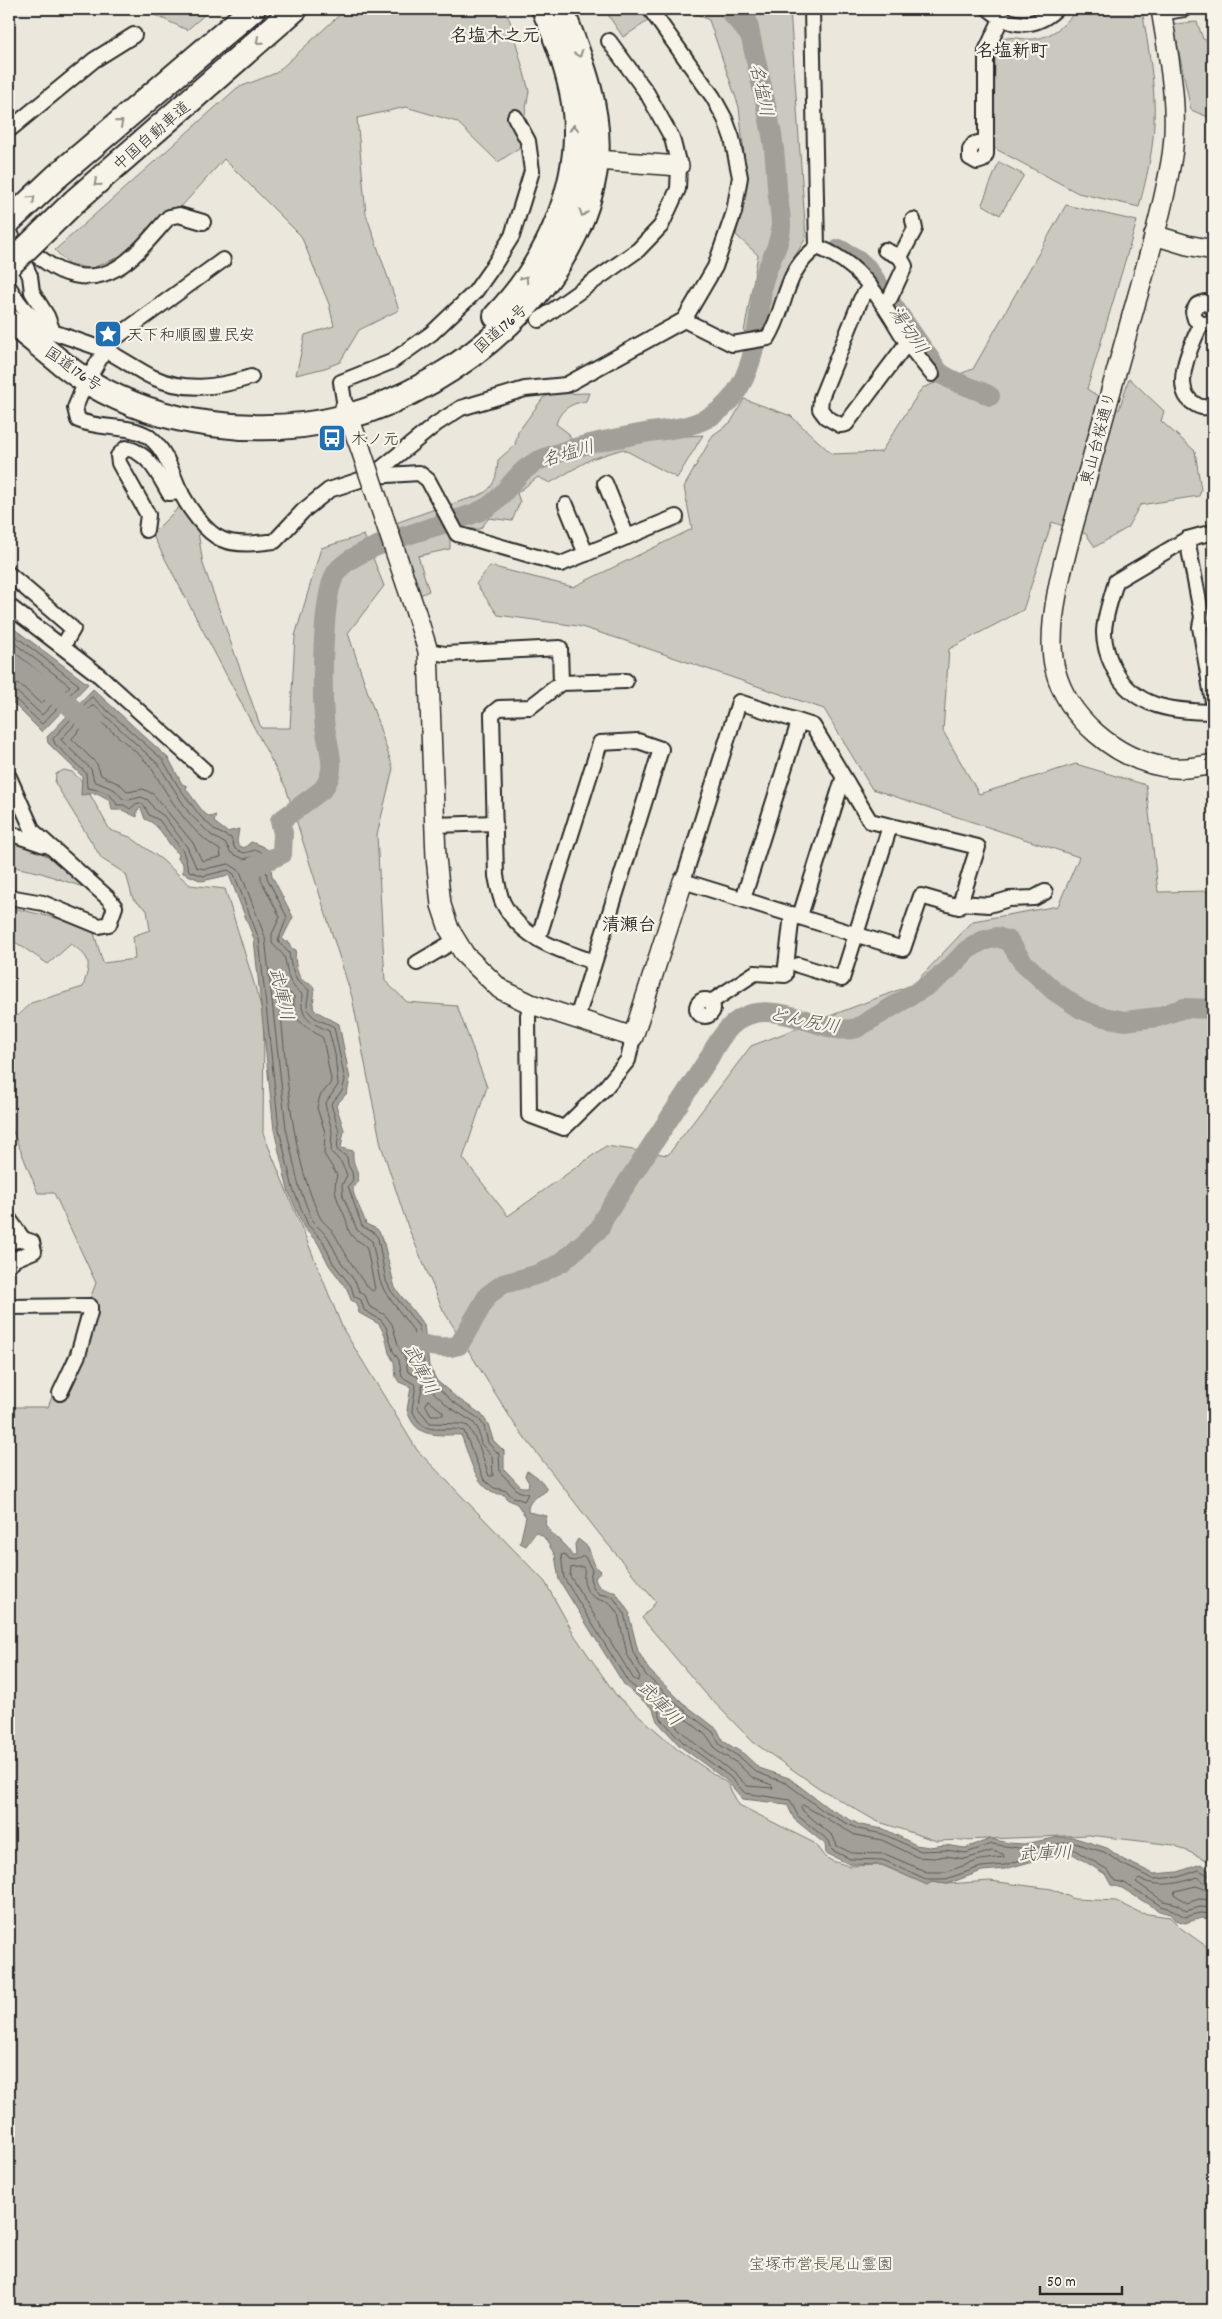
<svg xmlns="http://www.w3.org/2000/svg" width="1222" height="2319" viewBox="0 0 1222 2319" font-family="Dekko,'Klee One',sans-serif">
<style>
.green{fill:#cbc8bf;stroke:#7b7a75}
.water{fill:#a29f98;stroke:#72716c}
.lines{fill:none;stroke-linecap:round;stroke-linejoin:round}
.shore{stroke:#5b5957;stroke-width:1}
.river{stroke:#a29f98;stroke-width:20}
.street-casing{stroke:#2b2b2b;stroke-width:18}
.secondary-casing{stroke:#2b2b2b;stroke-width:22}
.highway-casing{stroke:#2b2b2b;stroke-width:28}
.street{stroke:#f7f3e8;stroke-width:14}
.secondary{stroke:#f7f3e8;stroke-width:19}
.highway{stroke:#f7f3e8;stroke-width:24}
.secondary-bridge-casing{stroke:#2b2b2b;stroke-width:22;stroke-linecap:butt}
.highway-bridge-casing{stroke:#2b2b2b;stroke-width:28;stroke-linecap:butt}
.secondary-bridge{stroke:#f7f3e8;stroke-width:19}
.highway-bridge{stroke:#f7f3e8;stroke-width:24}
.oneway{stroke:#918f8a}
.labels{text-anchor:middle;stroke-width:4.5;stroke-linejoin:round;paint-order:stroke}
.street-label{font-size:16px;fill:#2b2b2b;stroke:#f7f3e8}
.poi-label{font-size:16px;fill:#2b2b2b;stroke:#f7f3e8;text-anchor:start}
.park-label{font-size:16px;fill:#535250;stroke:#f7f3e8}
.neighbourhood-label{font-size:18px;font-weight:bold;fill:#2b2b2b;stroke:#f7f3e8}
.water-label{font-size:18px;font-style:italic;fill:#555451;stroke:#f7f3e8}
</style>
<rect width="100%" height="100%" fill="#ebe7dd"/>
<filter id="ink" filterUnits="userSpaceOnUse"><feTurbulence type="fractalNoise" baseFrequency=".02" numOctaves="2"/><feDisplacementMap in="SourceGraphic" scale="10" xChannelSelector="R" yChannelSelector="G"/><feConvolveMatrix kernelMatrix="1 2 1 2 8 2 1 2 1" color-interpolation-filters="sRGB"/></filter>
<g filter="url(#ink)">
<g class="green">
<polygon points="142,9 211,9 187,30"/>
<polygon points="346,9 504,9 510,21 529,91 519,148 498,162 457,122 406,107 357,118 366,214 399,310 359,330 340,362 325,368 296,375 305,335 334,326 329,304 301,236 224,159 146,246 90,269 67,263 55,250 237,88 276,73"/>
<polygon points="604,9 667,9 623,37"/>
<polygon points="686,9 790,9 806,238 784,274 766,329 744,332 758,255 736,235 746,172 739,107 709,20"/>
<path d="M1077,9H1142C1148,47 1156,85 1154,124C1153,152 1146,180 1139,207L1078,193L994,148L995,51L1000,40C1010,36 1015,38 1026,39C1048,41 1065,26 1077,9Z"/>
<polygon points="1197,22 1203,39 1213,43 1213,119 1191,110 1173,24"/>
<polygon points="999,162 1024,175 1000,215 982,204"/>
<polygon points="1066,205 1137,221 1087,389 1119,410 1129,378 1164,411 1161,421 1195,451 1201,490 1199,496 1140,505 1127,528 1095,547 1086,534 1052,522 1023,610 949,649 943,731 979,794 1076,764 1146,785 1158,892 1213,891 1213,1863 1174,1845 1089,1835 937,1841 876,1821 819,1788 753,1742 705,1693 642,1618 656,1602 601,1536 515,1425 443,1310 408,1227 381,1145 352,997 286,788 152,534 183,503 198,532 203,564 261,728 290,728 295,636 321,548 364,535 384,586 348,633 393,768 377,835 385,981 407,1002 457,1006 487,1087 463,1158 508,1216 606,1146 668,1155 751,1046 914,984 973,921 1058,906 1079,857 872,789 824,709 623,640 578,626 498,615 476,584 490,566 573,587 692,529 684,487 713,435 731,422 744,399 791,416 832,454 881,452 922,388 973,369"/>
<path d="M589,393L586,401C571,404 561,408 556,424L568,433L579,455C621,444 660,437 703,435L677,478L623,449L591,459L550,483L538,477L517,493L520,502L512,521L489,518L480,529H460L449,505C480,494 496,498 498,460L515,445L518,432L543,398L551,394Z"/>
<polygon points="435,509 450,534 450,549 418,556 429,591 420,595 393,524"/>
<path d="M64,770L72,772L83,782L110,830L130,837L161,859L190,885L225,889L264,1016L263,1133L343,1329L417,1450L545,1582L575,1636L616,1695L677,1749L727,1783L739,1805L814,1843L824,1856L832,1861L849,1866L882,1865L927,1884L932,1882L947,1884L990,1881L1052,1889L1074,1899L1116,1901L1141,1913L1170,1917L1182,1929L1213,1951V2310H9V1407H48L96,1283L54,1193H38L9,1122V1023L31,1003L83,987C90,963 93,959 71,944L48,964L9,938V907L60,919L94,933L103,963L135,959L133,936L150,930L147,910L133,899L126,874L102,859L55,783L56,774Z"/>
<polygon points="9,837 57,861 83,887 38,872 9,866"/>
</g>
<g class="water">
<polygon points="9,625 88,684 42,732 9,699"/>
<path d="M93,689L169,759L182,784L187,786L186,789L204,813L210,817L216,815L214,822L227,832L239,829L237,841L238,845L244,848L251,842C260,845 272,850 276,859L271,868L272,876L293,917L282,939L285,942H289L291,948L296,950C294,957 296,974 302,980C305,983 310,983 313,986C317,993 311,1003 314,1010L339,1024L350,1079L347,1093L336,1105L344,1130L341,1148L353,1151C352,1166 357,1165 358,1178C358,1183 353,1185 353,1189C352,1194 364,1216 366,1224L377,1229L382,1236L395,1288L424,1325L429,1366L437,1381L457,1398L481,1414L488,1424L493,1440L504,1451V1469L521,1487H528L529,1483L525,1476L527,1471C535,1474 544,1482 547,1490C539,1497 527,1499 528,1512L547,1516L545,1524C552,1537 566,1543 572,1556H576L575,1544L578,1539L588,1547L595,1566L601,1571L595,1578C598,1591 606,1588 616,1593L630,1614L629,1616L638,1651L649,1670L683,1703L717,1729L723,1741L744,1754L759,1768L789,1778L828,1808L860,1825L884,1829L916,1845L929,1847L945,1845L965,1848L991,1839L1008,1843L1024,1844L1059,1837H1072L1107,1848L1124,1860L1154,1874L1178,1872L1201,1864L1213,1874V1919L1201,1918L1185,1923L1176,1920L1171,1914L1159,1911L1122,1888L1111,1885L1105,1874L1073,1854H1058L1005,1869L982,1871L947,1884L932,1882L927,1885L882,1865L849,1864L826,1853L825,1844L794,1819L787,1804L743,1799L726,1780L680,1746L657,1721L653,1709L625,1686L559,1580L555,1555L544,1537L536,1532L526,1546L520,1543L526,1517L517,1504L507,1499L505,1495C475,1493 471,1459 461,1435C437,1434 416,1440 407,1410L411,1387L399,1382L396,1377L394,1362L389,1353L385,1335L379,1324L359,1313L356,1303L351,1300L347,1289L329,1265L318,1243L304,1228L288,1190L274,1130L254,939L229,875L202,881L183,873V864L178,859L179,854C166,844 162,825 145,819L141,808L137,810V817L122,810H112L110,800L97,793L81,795L82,776L48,743L47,737Z"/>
</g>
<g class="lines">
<g class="shore">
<polyline points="9,631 79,685 42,724 14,698 9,696"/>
<polyline points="9,639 70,686 42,715 17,692 9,690"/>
<polyline points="9,648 58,687 41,704 22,686 9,682"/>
<path d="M92,697L163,760L178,786L200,816L216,831L231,838L235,849L244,853C260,849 256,848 270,859L266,867L267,878L287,917L278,941L289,953L291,965L297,981L309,990C309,995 307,1000 307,1006C309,1020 325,1021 334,1027L345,1080L342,1091L331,1104L339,1131L337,1150L347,1157L348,1165L352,1172L353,1180L348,1186L362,1226L374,1233L378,1238L386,1281L391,1291L419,1327L424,1367L433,1383L453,1402L478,1418L484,1426L488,1443L499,1454L500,1472L518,1491L528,1494L524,1501L511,1496L507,1491L494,1488L484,1480L464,1431C441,1424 424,1440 412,1409L416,1385L402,1377L399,1360L393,1351L386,1327L381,1320L364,1310L361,1300L354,1296L351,1286L333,1263L323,1241L308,1225L293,1189L279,1129L259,939L234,874L228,870L204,876L189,871L183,851L159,820L149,815L144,805L137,803L130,809L124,805H117C112,792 100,790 87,788L86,773L55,744L53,739Z"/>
<path d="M92,706H95L158,764L189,813L211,835L226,844L231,853L244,859L256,856L261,860V880L280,917L272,934V943C275,948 283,952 285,959C288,975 287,983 302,994C300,1019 308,1021 329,1031L335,1054L338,1085L325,1104L332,1131L331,1152L341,1162L347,1175L342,1185L343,1196L357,1230L372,1241L380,1281L385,1292L413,1330L421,1375L420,1378L408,1372L405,1358L399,1348L392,1324L385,1315L369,1306L366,1297L359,1291L356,1283L339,1259L328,1237L313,1222L299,1187L286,1128L265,937L240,871L229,864L204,869L196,867L187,847L164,816L155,810L148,800L141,797L129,800L123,799L115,790L94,781L91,769L61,740Z"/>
<path d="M92,717H95C109,729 143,756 152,769C170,799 188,831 220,850L221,857L202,861L193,843L153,794L143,789L128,792L121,785L101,775L97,764L72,739Z"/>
<path d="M280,983L294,997C292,1024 305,1025 323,1038L331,1080L330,1084L320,1096L317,1108L325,1132L324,1154L337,1175C332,1192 338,1201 345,1217C348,1223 347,1230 352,1236C357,1242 364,1242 367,1249L375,1289L373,1291C363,1287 342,1247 335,1235C331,1227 322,1223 319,1215C287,1144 287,1061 278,986Z"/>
<polygon points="423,1385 426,1385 449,1407 473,1422 478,1429 481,1444 492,1456 493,1476 489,1476 479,1446 468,1426 461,1424 430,1423 418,1408"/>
<polygon points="428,1400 443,1412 443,1415 431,1415 426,1406"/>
<path d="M583,1567C586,1572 583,1574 584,1579C585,1595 596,1600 609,1602L618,1614L627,1654L640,1677L638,1681L633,1678L570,1576L571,1568Z"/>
<path d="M668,1704L708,1737L717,1751L737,1763L753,1778L772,1785L773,1788L747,1786C726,1762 672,1735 664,1706Z"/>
<polygon points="803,1805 855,1835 882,1840 917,1857 934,1858 946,1856 965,1859 992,1851 1003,1854 1004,1857 980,1860 946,1872 927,1872 885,1854 852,1853 837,1846 833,1836 803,1811 801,1807"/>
<polyline points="1213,1878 1199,1870 1179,1877 1153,1879 1122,1864 1104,1852 1071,1842 1025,1849 992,1844 966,1853 946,1850 920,1851 883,1834 858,1829 825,1812 786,1783 756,1772 741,1758 720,1745 713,1732 680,1707 645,1674 633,1652 624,1613 613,1597 599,1594 593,1588 590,1578 592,1570 585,1557 583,1556 575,1561 569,1560 565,1554 561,1555 564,1578 628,1682 656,1705 661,1719 683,1742 729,1776 745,1793 790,1800 798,1816 829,1841 832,1850 850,1859 883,1860 926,1879 946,1879 981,1867 1005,1865 1057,1849 1073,1849 1108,1870 1115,1881 1125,1883 1161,1906 1173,1910 1185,1917 1200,1913 1213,1914"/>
<path d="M1213,1885L1205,1883L1198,1877C1177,1884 1159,1888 1139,1879L1136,1882L1163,1901L1177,1904L1186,1911L1200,1907L1213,1908"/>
<polyline points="1213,1892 1196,1886 1175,1891 1174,1894 1187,1903 1199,1899 1213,1900"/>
</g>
<g class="river">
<polyline points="728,9 749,34"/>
<path d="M839,249L857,259L867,268L939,372C952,383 973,387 990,396"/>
<polyline points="9,662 66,703 93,726"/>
<path d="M251,868L282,854L283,833L280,821L322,790C341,768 325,743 324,718C322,690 321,589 338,570C362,542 444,527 480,511C507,499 512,472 540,460C574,445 613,439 650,432C672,429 696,427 716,413C755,385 758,330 762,287C765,266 781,247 781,225C781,213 778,200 777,188C776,170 775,152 772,135C764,92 753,51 745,9"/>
<path d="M408,1344C426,1343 441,1351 459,1345L488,1295L503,1284L539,1274L562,1262L600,1228L604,1218L709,1058C737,1003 763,1006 815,1023C830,1028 842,1032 857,1028L930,984L947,971L967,950L982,941L997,937L1009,941L1022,961L1054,991L1081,1009L1099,1016L1125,1021L1158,1017L1184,1008L1213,1009"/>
</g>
<g class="street-casing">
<g id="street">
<polyline points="812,9 817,247"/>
<path d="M989,9C1011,28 1035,29 1056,9"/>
<polyline points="1161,13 1184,9"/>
<polyline points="9,130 94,60 134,35"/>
<polyline points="986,141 974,144 970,150 970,158 977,162 983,160 986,154 986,51 1001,19"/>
<path d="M9,230L30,276L32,292L47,316L53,332L105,350L84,386L75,408L78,420C100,430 130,424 149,437C168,452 171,473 181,493C189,508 205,532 221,539C236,546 259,543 275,541L303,511L329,490L372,476L436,424L461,408L525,389L566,385L684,320L715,267L734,212L740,177L732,138L725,119L713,97L650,9"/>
<path d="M22,244C34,253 47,265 61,271C112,292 139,250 169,217L179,215L203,222"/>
<path d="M817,247C864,264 882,303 907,343L846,424L840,425L826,417L820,409L821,398L861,299L870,286"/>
<polyline points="900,257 915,229 913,220"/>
<path d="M223,260L114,339L105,350C121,358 136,369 152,377C185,392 217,388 251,377"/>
<path d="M9,287C20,307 33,320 53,332"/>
<polyline points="882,303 890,298 905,266 900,257 885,250"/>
<polyline points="1213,308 1205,302 1197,305 1193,312 1195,319 1201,324 1208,324 1213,320"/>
<polyline points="539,320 638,250 661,226 678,189 679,166 672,138 647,93 609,41"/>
<path d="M684,320L732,344L768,338C788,306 782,273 817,247"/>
<path d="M1201,324C1192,343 1169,390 1195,404C1200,408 1208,408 1213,406"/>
<polyline points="907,343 932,374"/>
<polyline points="345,407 341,382 391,362 432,333 475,292 494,265 512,236 532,171 528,141 515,117"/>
<polyline points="372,476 419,473 428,480 457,534 561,564 676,517"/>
<polyline points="605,483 627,537"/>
<polyline points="566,505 586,554"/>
<path d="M146,530L148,515L119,463L118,456L126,448C149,453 158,474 169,493L181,492"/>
<path d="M1213,532L1187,539L1116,581C1112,597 1104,616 1104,633C1104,645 1109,659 1114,669C1134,709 1174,711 1213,712"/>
<polyline points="1187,539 1202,617 1200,627 1213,702"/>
<polyline points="9,574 73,629 63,646"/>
<polyline points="9,606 100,676 204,770"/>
<path d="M428,651L445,654L560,648L561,683L530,707L499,708L492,714L496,876C498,884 499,895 503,903C522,939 558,950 594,962"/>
<polyline points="561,683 626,681"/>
<polygon points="739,702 813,726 870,821 978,847 959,907 921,896 903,949 683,881"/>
<polyline points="9,777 33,831 108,898 115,907 109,924 99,926 43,903 9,897"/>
<polyline points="435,825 495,823"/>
<polyline points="9,833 44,845"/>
<polyline points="743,899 799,722"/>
<polyline points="960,903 989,905 1009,899 1034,898 1045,892"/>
<polyline points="800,916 843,779"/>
<polyline points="538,939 600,743 638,741 661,749 577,1018"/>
<polyline points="417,963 456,940"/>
<polyline points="798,965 842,979 890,826"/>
<circle cx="705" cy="1008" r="8"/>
<polyline points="711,1002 755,973 785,975 792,914"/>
<polyline points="531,1004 528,1015 529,1115 564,1128 605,1088 628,1060 633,1037"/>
<polyline points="9,1219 23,1239"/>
<polyline points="9,1242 23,1239 32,1242 34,1251 15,1259 9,1264"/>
<polyline points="9,1307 90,1306 90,1312 78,1355 60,1393"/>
</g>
</g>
<g class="secondary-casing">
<g id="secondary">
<path d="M1161,9C1169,59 1180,111 1171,162C1162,213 1147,263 1133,312C1116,372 1099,432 1083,491C1070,538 1043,623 1055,669C1067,718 1116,759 1165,767C1180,770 1199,767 1213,764"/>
<polyline points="583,159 679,166"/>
<polyline points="1154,235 1187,245 1213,250"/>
<polyline points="345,407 361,450"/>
<polyline points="416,613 428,651 436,857 441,905 449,929 465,955 500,989 531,1004 633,1037 683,881"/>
</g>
</g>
<g class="highway-casing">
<g id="highway">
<polyline points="75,201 295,9"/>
<polyline points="9,221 56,177 253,9"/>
<path d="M496,316C549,261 585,180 574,103C569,71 557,39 544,9"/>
<path d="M9,321C36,340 60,365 88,382C125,404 169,419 212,424C257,430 302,428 346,417C460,386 582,284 596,162C601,108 580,57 561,9"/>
</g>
</g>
<use href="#street" class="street"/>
<use href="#secondary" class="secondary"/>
<use href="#highway" class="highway"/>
<g class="secondary-bridge-casing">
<polyline id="secondary-bridge" points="361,450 416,613"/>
</g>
<g class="highway-bridge-casing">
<polyline id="highway-bridge" points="9,265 75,201"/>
</g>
<use href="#secondary-bridge" class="secondary-bridge"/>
<use href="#highway-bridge" class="highway-bridge"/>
</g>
<defs><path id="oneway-chevron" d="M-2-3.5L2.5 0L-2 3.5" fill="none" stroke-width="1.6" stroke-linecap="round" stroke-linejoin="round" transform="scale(1.25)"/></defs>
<g class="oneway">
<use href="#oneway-chevron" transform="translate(259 41) rotate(139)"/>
<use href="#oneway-chevron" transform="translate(579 54) rotate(68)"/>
<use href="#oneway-chevron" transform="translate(120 123) rotate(-41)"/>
<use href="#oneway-chevron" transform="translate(574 128) rotate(-91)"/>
<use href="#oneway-chevron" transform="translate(97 183) rotate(139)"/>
<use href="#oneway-chevron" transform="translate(32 199) rotate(-43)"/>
<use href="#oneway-chevron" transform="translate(583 213) rotate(108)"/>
<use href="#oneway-chevron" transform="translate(525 279) rotate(-55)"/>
</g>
</g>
<defs>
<g id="sight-square" transform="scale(1.4375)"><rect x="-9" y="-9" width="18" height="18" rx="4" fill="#1f6fb2" stroke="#f7f3e8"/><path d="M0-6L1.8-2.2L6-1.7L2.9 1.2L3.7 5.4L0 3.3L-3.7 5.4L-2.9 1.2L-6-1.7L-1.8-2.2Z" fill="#fff"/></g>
<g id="bus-square" transform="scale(1.4375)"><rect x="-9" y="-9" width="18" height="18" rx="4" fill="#1f6fb2" stroke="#f7f3e8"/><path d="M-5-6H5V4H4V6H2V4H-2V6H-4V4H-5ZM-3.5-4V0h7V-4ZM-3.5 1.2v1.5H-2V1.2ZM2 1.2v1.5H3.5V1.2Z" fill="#fff"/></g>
</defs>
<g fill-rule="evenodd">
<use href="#sight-square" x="108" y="334"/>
<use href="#bus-square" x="332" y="438"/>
</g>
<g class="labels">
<g class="street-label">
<text transform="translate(151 135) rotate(-41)" y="6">中国自動車道</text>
<text transform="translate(500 328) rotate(-42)" y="6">国道176号</text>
<text transform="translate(74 368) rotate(35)" y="6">国道176号</text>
<text transform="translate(1097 438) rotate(-75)" y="6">東山台桜通り</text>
</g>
<g class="poi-label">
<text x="127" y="340">天下和順國豊民安</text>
<text x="351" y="444">木ノ元</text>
</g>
<g class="park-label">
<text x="821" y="2269">宝塚市営長尾山霊園</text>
</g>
<g class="neighbourhood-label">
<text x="495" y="41">名塩木之元</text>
<text x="1012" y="56">名塩新町</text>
<text x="629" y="930">清瀬台</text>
</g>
<g class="water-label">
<text transform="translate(762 90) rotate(78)" y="6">名塩川</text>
<text transform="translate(909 330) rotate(56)" y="6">湯切川</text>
<text transform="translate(568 453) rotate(-16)" y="6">名塩川</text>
<text transform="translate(282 994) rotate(77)" y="6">武庫川</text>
<text transform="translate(804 1020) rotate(11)" y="6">どん尻川</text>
<text transform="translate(421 1369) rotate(63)" y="6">武庫川</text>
<text transform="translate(660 1703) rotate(46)" y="6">武庫川</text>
<text transform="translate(1045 1853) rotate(-2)" y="6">武庫川</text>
</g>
</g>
<rect width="1222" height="2319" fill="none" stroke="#f7f3e8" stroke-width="30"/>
<rect x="15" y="15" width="1192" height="2289" fill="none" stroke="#2b2b2b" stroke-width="2" filter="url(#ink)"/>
<path d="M1040 2286v8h82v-8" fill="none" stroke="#2b2b2b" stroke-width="2.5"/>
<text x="1047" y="2286" font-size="15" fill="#2b2b2b" stroke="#f7f3e8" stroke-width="4" paint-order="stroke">50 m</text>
</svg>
